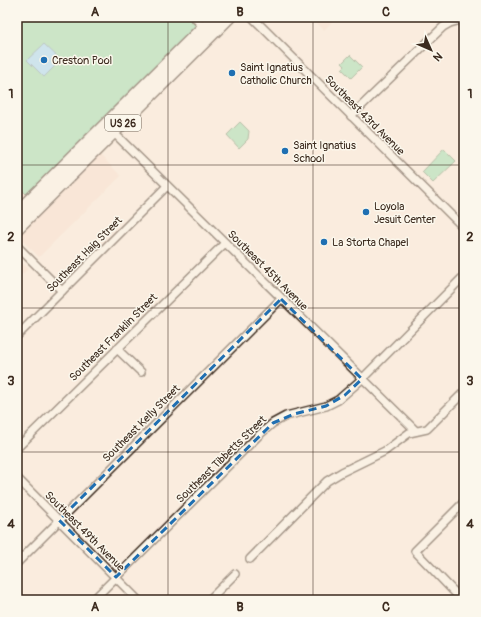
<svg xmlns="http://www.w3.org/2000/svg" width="481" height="617" viewBox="0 0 481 617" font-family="Pangolin,sans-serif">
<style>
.built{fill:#f8dece}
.green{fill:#94dcab;stroke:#688364}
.water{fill:#9bdafd;stroke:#7594a4}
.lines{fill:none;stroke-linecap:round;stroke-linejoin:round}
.minor-casing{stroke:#3b2a1e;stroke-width:10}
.primary-casing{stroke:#3b2a1e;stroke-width:15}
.minor{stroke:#fbf7ec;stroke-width:7}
.primary{stroke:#fbf7ec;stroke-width:12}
.marked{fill:none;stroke:#1f6fb2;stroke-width:3;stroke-dasharray:8 5;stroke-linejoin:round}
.grid{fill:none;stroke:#3b2a1e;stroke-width:1;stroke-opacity:0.55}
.poi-dot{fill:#1f6fb2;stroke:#fbf7ec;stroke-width:1.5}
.labels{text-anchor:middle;stroke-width:3;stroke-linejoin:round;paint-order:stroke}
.shield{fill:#fbf7ec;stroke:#75685c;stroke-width:1}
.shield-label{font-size:10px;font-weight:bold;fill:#3b2a1e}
.poi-label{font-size:11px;fill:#3b2a1e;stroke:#fbf7ec;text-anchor:start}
.street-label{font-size:11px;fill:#3b2a1e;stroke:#fbf7ec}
.neatline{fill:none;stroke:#3b2a1e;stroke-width:1.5}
.grid-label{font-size:13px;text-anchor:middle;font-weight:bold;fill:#3b2a1e}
</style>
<rect width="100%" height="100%" fill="#faecde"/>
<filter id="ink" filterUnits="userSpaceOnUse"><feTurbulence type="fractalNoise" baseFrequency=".025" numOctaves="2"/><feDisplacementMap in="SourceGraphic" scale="8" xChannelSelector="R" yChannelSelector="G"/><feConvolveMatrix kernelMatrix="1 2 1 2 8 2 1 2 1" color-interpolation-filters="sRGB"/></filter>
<g filter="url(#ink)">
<g class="built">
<polygon points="311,17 337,17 324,30"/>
<polygon points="99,154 121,176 39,257 20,238 20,234"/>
<polygon points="17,185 28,196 17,207"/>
<polygon points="17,258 28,269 17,279"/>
</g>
<g class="green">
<polygon points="17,17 202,17 203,18 143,80 28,196 17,185"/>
<polygon points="350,55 362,67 351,78 342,69 345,66 342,63"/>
<polygon points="240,122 249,131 248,139 239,148 227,135"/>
<polygon points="444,149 456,161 433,183 422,172"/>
</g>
<polygon class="water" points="44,44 61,60 44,77 27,60"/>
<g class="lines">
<g class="minor-casing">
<g id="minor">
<polyline points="194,17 206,30"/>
<polyline points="252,17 464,228"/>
<polyline points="351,116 443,27 450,23 464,19"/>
<polyline points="111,130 416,431"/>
<polyline points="17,246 62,291"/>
<polyline points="17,336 167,186"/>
<polyline points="117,349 141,372"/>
<polyline points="17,448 225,243"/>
<polyline points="17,478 138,600"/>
<polyline points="250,559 327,481 342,472 385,451 409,433 427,429 464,392"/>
<polyline points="17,563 281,299"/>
<polyline points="93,600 259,435 273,423 286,416 326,406 338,400 362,379 464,276"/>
<polyline points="209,600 235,574"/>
<polyline points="462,600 415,551 464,502"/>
</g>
</g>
<g class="primary-casing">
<g id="primary">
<polyline points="17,213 214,17"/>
<polyline points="17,228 229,17"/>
</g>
</g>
<use href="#minor" class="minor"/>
<use href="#primary" class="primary"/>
</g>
</g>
<path d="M0 0H481V617H0ZM281,299L362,379L345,395L326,406L294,414L273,423L116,577L59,520Z" fill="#faecde" fill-opacity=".55" fill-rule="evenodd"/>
<path class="marked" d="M281,299L362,379L345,395L326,406L294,414L273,423L116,577L59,520Z"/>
<path class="grid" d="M168,17V600M313,17V600M17,165H464M17,308H464M17,452H464"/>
<g class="poi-dot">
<circle cx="44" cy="60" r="4"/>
<circle cx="232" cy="73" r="4"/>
<circle cx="285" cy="151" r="4"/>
<circle cx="366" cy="212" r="4"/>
<circle cx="324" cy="242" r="4"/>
</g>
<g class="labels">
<rect class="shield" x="105" y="115" width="36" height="16" rx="3"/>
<g class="shield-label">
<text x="123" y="127">US 26</text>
</g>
<g class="poi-label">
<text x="52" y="64">Creston Pool</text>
<text x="240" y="71">Saint Ignatius<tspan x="240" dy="13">Catholic Church</tspan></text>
<text x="293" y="149">Saint Ignatius<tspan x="293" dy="13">School</tspan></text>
<text x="374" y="210">Loyola<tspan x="374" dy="13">Jesuit Center</tspan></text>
<text x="332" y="246">La Storta Chapel</text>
</g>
<g class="street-label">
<text transform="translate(365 115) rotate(45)" y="4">Southeast 43rd Avenue</text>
<text transform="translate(84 254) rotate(-45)" y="4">Southeast Haig Street</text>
<text transform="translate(268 270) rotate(45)" y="4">Southeast 45th Avenue</text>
<text transform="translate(113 337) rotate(-45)" y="4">Southeast Franklin Street</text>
<text transform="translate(141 423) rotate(-45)" y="4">Southeast Kelly Street</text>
<text transform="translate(221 459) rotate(-44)" y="4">Southeast Tibbetts Street</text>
<text transform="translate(85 531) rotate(45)" y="4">Southeast 49th Avenue</text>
</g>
</g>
<rect width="481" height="617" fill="none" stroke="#fbf7ec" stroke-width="44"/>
<g transform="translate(431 50) rotate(135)" stroke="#fbf7ec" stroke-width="3" paint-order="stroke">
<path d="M0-3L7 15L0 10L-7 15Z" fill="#3b2a1e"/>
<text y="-6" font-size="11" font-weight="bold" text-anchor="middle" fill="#3b2a1e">N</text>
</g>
<rect x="22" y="22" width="437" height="573" class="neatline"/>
<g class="grid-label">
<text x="95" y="16">A</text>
<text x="240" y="16">B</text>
<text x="386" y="16">C</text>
<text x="11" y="98">1</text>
<text x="470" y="98">1</text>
<text x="11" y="241">2</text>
<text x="470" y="241">2</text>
<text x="11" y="385">3</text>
<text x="470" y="385">3</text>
<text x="11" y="528">4</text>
<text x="470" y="528">4</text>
<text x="95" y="611">A</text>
<text x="240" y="611">B</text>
<text x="386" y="611">C</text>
</g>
</svg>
